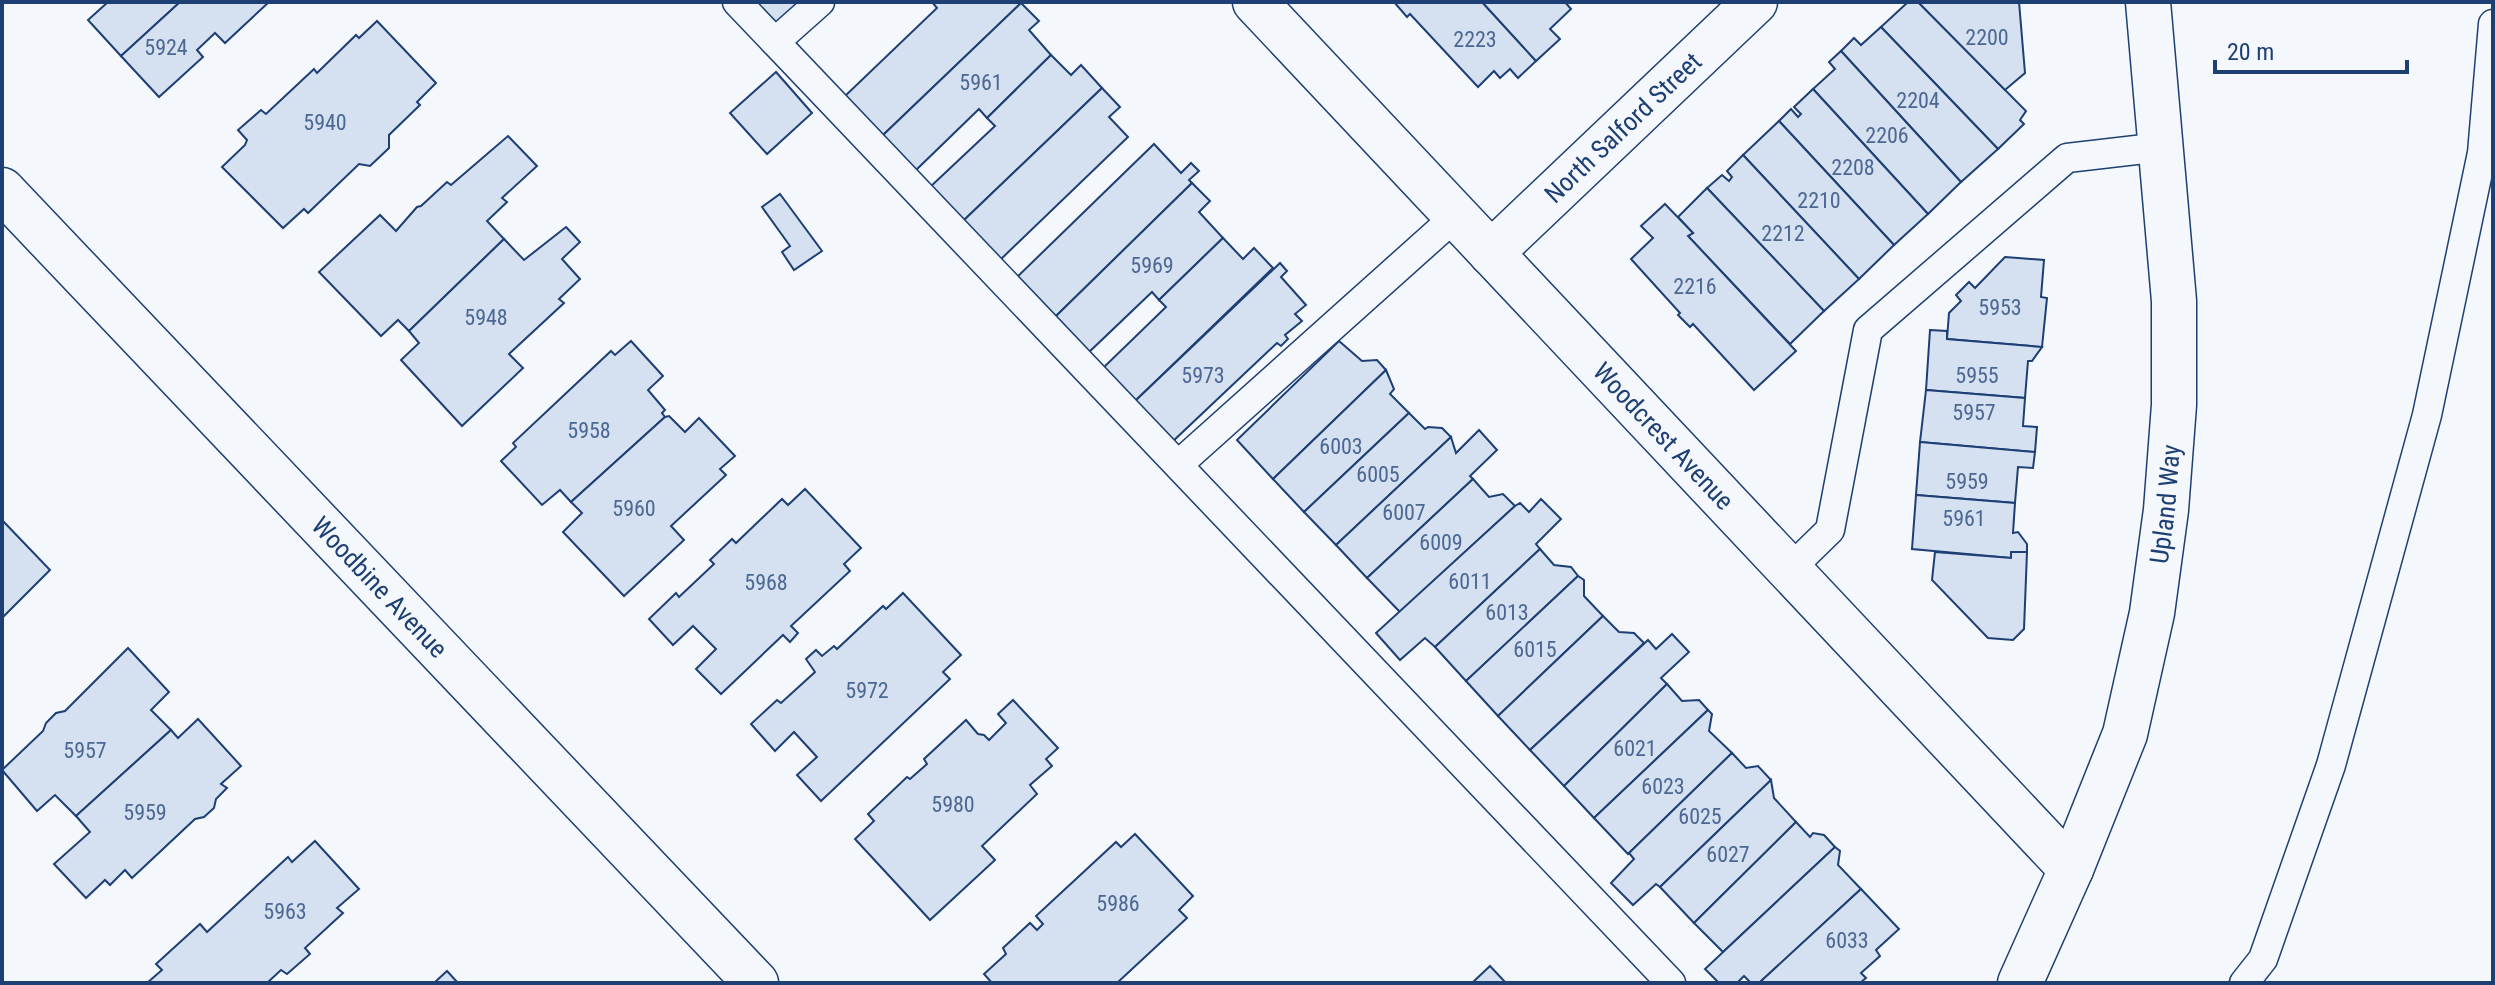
<svg xmlns="http://www.w3.org/2000/svg" width="2495" height="985" viewBox="0 0 2495 985" font-family="'Roboto Condensed',sans-serif">
<style>
.building{fill:#d5e0f0;stroke:#1d3f73;stroke-width:2}
.lines{fill:none;stroke-linecap:round;stroke-linejoin:round}
.lane-casing{stroke:#1d3f73;stroke-width:31}
.street-casing{stroke:#1d3f73;stroke-width:47}
.lane{stroke:#f4f7fb;stroke-width:28}
.street{stroke:#f4f7fb;stroke-width:44}
.labels{text-anchor:middle;stroke-width:6;stroke-linejoin:round;paint-order:stroke}
.number-label{font-size:22px;fill:#4b6792}
.street-label{font-size:26px;fill:#1d3f73;stroke:#f4f7fb}
</style>
<rect width="100%" height="100%" fill="#f4f7fb"/>
<g class="building">
<polygon points="108,2 180,2 121,56 88,20"/>
<polygon points="180,2 269,2 225,43 215,33 197,50 203,57 159,97 121,56"/>
<polygon points="750,2 804,2 773,26"/>
<polygon points="932,2 1021,3 881,137 844,97 937,8"/>
<polygon points="1394,2 1482,2 1536,61 1518,78 1510,69 1500,78 1494,71 1478,87 1410,14 1407,17"/>
<polygon points="1482,2 1565,2 1571,9 1550,29 1560,39 1536,61"/>
<polygon points="1908,2 1918,2 2026,111 2020,120 2024,124 1998,149 1881,27"/>
<polygon points="1918,2 2019,2 2025,73 2005,90"/>
<polygon points="1021,3 1039,21 1029,30 1051,55 987,118 979,109 915,171 881,137"/>
<polygon points="377,21 436,83 417,102 420,105 389,135 389,148 370,166 359,164 308,213 304,209 283,228 222,167 245,145 247,140 238,130 261,110 266,114 314,69 317,73 356,35 359,38"/>
<polygon points="1881,27 1998,149 1961,182 1841,51 1854,38 1861,45"/>
<polygon points="1841,51 1961,182 1928,214 1813,89 1835,69 1829,62"/>
<polygon points="1051,55 1071,75 1081,65 1102,88 962,222 929,188 995,126 987,118"/>
<polygon points="776,72 812,113 767,154 730,113"/>
<polygon points="1102,88 1120,107 1109,117 1128,137 999,261 962,222"/>
<polygon points="1813,89 1928,214 1894,245 1779,121 1791,109 1798,117 1801,114 1794,107"/>
<polygon points="1779,121 1894,245 1859,279 1743,155"/>
<polygon points="508,136 537,166 502,198 507,202 487,221 504,239 409,331 398,320 381,336 319,272 380,215 396,231 417,207 421,206 447,182 451,185"/>
<polygon points="1154,144 1181,173 1191,163 1199,171 1189,180 1192,183 1053,319 1014,280"/>
<polygon points="1743,155 1859,279 1824,311 1707,188 1722,175 1729,181 1732,177 1727,171"/>
<polygon points="1192,183 1210,201 1199,212 1223,238 1159,300 1152,292 1087,354 1053,319"/>
<polygon points="1707,188 1824,311 1790,344 1688,236 1693,233 1678,217"/>
<polygon points="780,194 822,251 794,270 782,252 790,246 762,207"/>
<polygon points="1665,204 1693,233 1688,236 1796,351 1754,390 1693,324 1690,327 1678,315 1680,313 1631,259 1653,238 1641,226"/>
<polygon points="566,227 580,242 562,259 580,279 559,299 564,303 509,354 523,368 462,426 401,360 419,343 409,331 504,239 524,260"/>
<polygon points="1223,238 1243,259 1254,248 1273,268 1133,403 1101,370 1166,307 1159,300"/>
<polygon points="2005,257 2044,260 2041,297 2047,298 2042,347 1947,339 1949,313 1961,301 1956,295 1969,282 1975,288"/>
<polygon points="1280,263 1287,271 1281,277 1306,305 1295,314 1302,321 1285,335 1288,339 1281,346 1277,343 1171,443 1133,403"/>
<polygon points="1930,330 1947,331 1947,339 2042,347 2032,361 2028,361 2025,398 1926,390"/>
<polygon points="631,341 663,376 648,390 665,410 662,413 665,417 571,502 560,490 542,505 501,461 516,447 513,443 611,351 615,355"/>
<polygon points="1339,341 1362,361 1377,360 1386,370 1273,479 1237,440"/>
<polygon points="1386,370 1394,389 1390,394 1409,413 1304,512 1273,479"/>
<polygon points="1926,390 2025,398 2023,426 2037,427 2035,452 1920,442"/>
<polygon points="1409,413 1425,429 1428,427 1442,428 1451,437 1336,545 1304,512"/>
<polygon points="669,416 685,432 699,418 735,456 720,469 726,475 671,526 684,540 624,596 563,532 582,513 571,502 665,417"/>
<polygon points="1479,430 1497,450 1470,476 1473,479 1367,578 1336,545 1451,437 1456,453"/>
<polygon points="1920,442 2035,452 2033,468 2018,467 2015,503 1916,495"/>
<polygon points="1473,479 1489,497 1503,494 1515,506 1400,612 1367,578"/>
<polygon points="805,489 861,548 844,564 850,571 791,626 798,633 790,642 783,635 721,694 696,669 716,649 693,626 673,645 649,619 676,593 679,597 714,564 710,560 732,539 736,543 782,499 788,505"/>
<polygon points="1916,495 2015,503 2013,533 2018,532 2027,544 2027,552 2011,552 2011,558 1912,549"/>
<polygon points="1541,499 1561,519 1536,544 1540,549 1435,647 1425,638 1400,660 1376,633 1515,506 1520,503 1529,512"/>
<polygon points="2,520 50,570 2,618"/>
<polygon points="1540,549 1554,565 1571,567 1578,576 1466,681 1435,647"/>
<polygon points="1935,552 2011,558 2011,552 2027,552 2024,629 2013,640 1988,638 1932,580"/>
<polygon points="1578,576 1584,580 1584,596 1603,616 1498,716 1466,681"/>
<polygon points="903,593 961,655 943,672 950,679 821,801 797,775 817,757 794,732 775,751 751,724 777,700 781,703 815,672 806,659 816,650 822,656 834,646 837,649 883,606 886,609"/>
<polygon points="1603,616 1619,632 1634,633 1644,643 1530,750 1498,716"/>
<polygon points="1672,634 1689,652 1661,678 1667,684 1564,786 1530,750 1648,640 1656,649"/>
<polygon points="128,648 169,692 151,710 171,730 76,816 55,795 37,811 2,770 43,731 46,723 56,713 65,711"/>
<polygon points="1667,684 1682,701 1699,700 1708,710 1594,818 1564,786"/>
<polygon points="1013,700 1058,748 1046,759 1052,766 1030,785 1037,794 982,846 995,860 930,920 855,839 874,821 868,814 907,777 910,779 927,764 924,759 966,720 978,734 984,735 989,740 1006,723 998,714"/>
<polygon points="1708,710 1712,714 1709,731 1732,753 1628,854 1594,818"/>
<polygon points="198,719 241,766 221,784 227,788 216,799 214,808 204,817 195,819 132,878 125,870 110,885 105,880 86,898 54,864 90,832 76,816 171,730 178,738"/>
<polygon points="1732,753 1746,768 1758,766 1771,780 1660,887 1656,884 1633,905 1611,883 1634,859 1629,853"/>
<polygon points="1771,780 1774,798 1796,822 1694,923 1660,887"/>
<polygon points="1796,822 1810,837 1813,833 1824,835 1835,847 1723,952 1694,923"/>
<polygon points="1135,834 1193,896 1179,910 1187,918 1117,983 992,983 984,974 1006,954 1003,948 1030,923 1037,930 1043,924 1036,916 1116,842 1121,847"/>
<polygon points="315,841 359,889 337,908 343,913 305,948 310,954 287,974 281,970 267,983 147,983 162,970 156,964 200,924 207,932 288,857 292,862"/>
<polygon points="1835,847 1840,851 1838,865 1861,889 1759,983 1751,983 1744,976 1737,983 1719,983 1705,969"/>
<polygon points="1861,889 1899,929 1876,950 1880,956 1861,973 1866,978 1860,983 1759,983"/>
<polygon points="1490,966 1506,983 1472,983"/>
<polygon points="447,971 458,983 434,983"/>
</g>
<g class="lines">
<g class="lane-casing">
<g id="lane">
<polyline points="737,2 1671,983"/>
<polyline points="775,42 820,2"/>
<polyline points="1179,464 1456,216"/>
<polyline points="1790,569 1830,530 1868,330 2067,158 2162,147"/>
<polyline points="2244,983 2263,959 2331,765 2427,415 2482,153 2493,24"/>
</g>
</g>
<g class="street-casing">
<g id="street">
<path id="s1" d="M1255,2L2071,869"/>
<path id="s2" d="M2,190L756,983"/>
<path id="s3" d="M1491,253L1755,2"/>
<path id="s4" d="M2020,983L2071,869L2125,734L2152,613L2166,510L2174,405V301L2148,2"/>
</g>
</g>
<use href="#lane" class="lane"/>
<use href="#street" class="street"/>
</g>
<g class="labels">
<g class="number-label">
<text x="1987" y="45">2200</text>
<text x="1475" y="47">2223</text>
<text x="166" y="55">5924</text>
<text x="981" y="90">5961</text>
<text x="1918" y="108">2204</text>
<text x="325" y="130">5940</text>
<text x="1887" y="143">2206</text>
<text x="1853" y="175">2208</text>
<text x="1819" y="208">2210</text>
<text x="1783" y="241">2212</text>
<text x="1152" y="273">5969</text>
<text x="1695" y="294">2216</text>
<text x="2000" y="315">5953</text>
<text x="486" y="325">5948</text>
<text x="1203" y="383">5973</text>
<text x="1977" y="383">5955</text>
<text x="1974" y="420">5957</text>
<text x="589" y="438">5958</text>
<text x="1341" y="454">6003</text>
<text x="1378" y="482">6005</text>
<text x="1967" y="489">5959</text>
<text x="634" y="516">5960</text>
<text x="1404" y="520">6007</text>
<text x="1964" y="526">5961</text>
<text x="1441" y="550">6009</text>
<text x="1470" y="589">6011</text>
<text x="766" y="590">5968</text>
<text x="1507" y="620">6013</text>
<text x="1535" y="657">6015</text>
<text x="867" y="698">5972</text>
<text x="1635" y="756">6021</text>
<text x="85" y="758">5957</text>
<text x="1663" y="794">6023</text>
<text x="953" y="812">5980</text>
<text x="145" y="820">5959</text>
<text x="1700" y="824">6025</text>
<text x="1728" y="862">6027</text>
<text x="1118" y="911">5986</text>
<text x="285" y="919">5963</text>
<text x="1847" y="948">6033</text>
</g>
<g class="street-label">
<text dy="9" stroke="none"><textPath href="#s3" startOffset="182">North Salford Street</textPath></text>
<text dy="9" stroke="none"><textPath href="#s1" startOffset="596">Woodcrest Avenue</textPath></text>
<text dy="9" stroke="none"><textPath href="#s4" startOffset="504">Upland Way</textPath></text>
<text dy="9" stroke="none"><textPath href="#s2" startOffset="548">Woodbine Avenue</textPath></text>
</g>
</g>
<rect width="2495" height="985" fill="none" stroke="#1d3f73" stroke-width="8"/>
<path d="M2215 60v12h192v-12" fill="none" stroke="#1d3f73" stroke-width="4"/>
<text x="2227" y="60" font-size="24" fill="#1d3f73" stroke="#f4f7fb" stroke-width="6" paint-order="stroke">20 m</text>
</svg>
